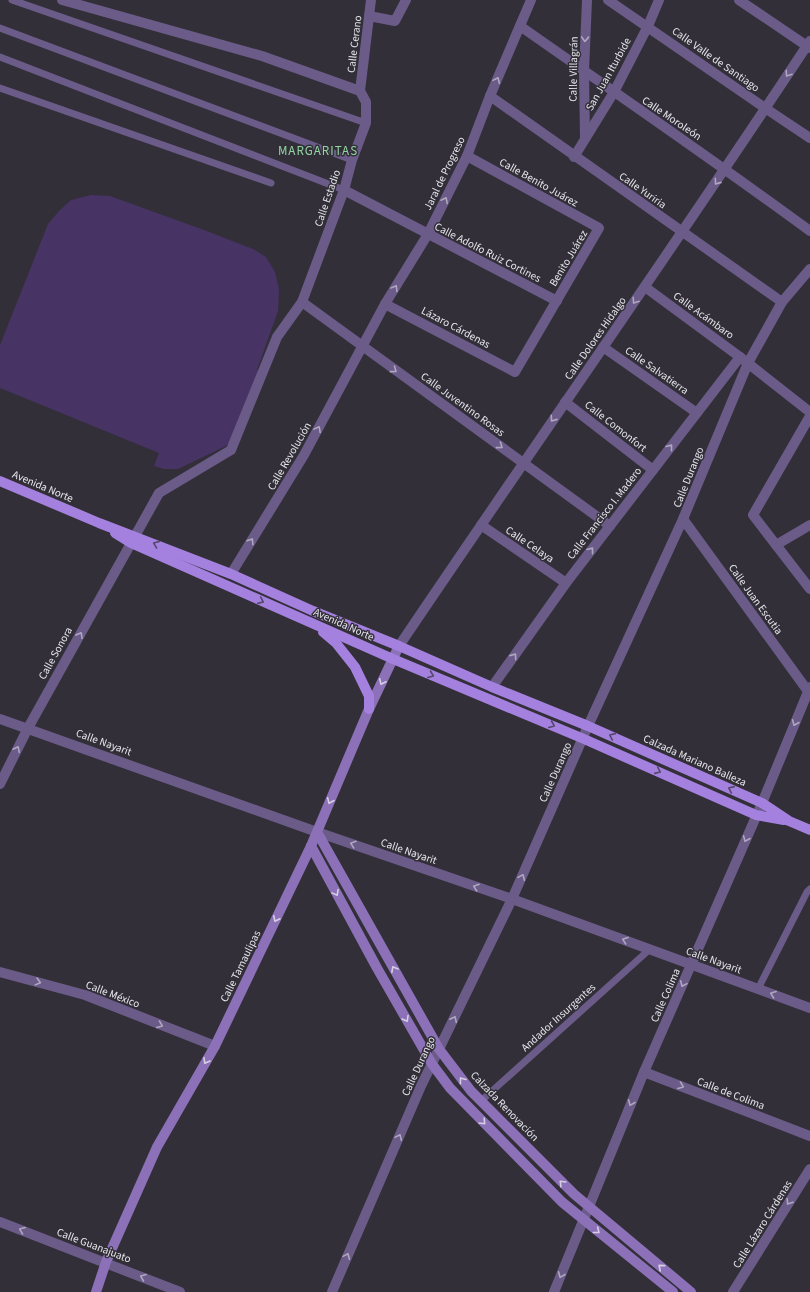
<svg xmlns="http://www.w3.org/2000/svg" width="810" height="1292" viewBox="0 0 810 1292" font-family="'Source Sans 3',sans-serif">
<style>
.green{fill:#473364}
.lines{fill:none;stroke-linecap:round;stroke-linejoin:round}
.lane{stroke:#6b5b88;stroke-width:7}
.street{stroke:#6b5b88;stroke-width:10}
.secondary{stroke:#8c71b9;stroke-width:10}
.primary{stroke:#a581df;stroke-width:10}
.oneway{stroke:#afa7bf}
.oneway2{stroke:#54486a}
.oneway3{stroke:#d5cfe2}
.labels{text-anchor:middle;stroke-width:3;stroke-linejoin:round;paint-order:stroke}
.street-label{font-size:11px;fill:#e7e6ec;stroke:#322f38}
.quarter-label{font-size:13px;letter-spacing:1px;fill:#91d4a0;stroke:#322f38}
</style>
<rect width="100%" height="100%" fill="#322f38"/>
<polygon class="green" points="91,195 110,196 204,230 253,249 266,257 275,272 279,289 278,311 257,370 260,371 235,437 226,446 178,469 164,469 154,466 159,453 0,388 0,345 48,224 59,211 71,200"/>
<g class="lines">
<g class="lane">
<polyline points="12,0 366,123"/>
<polyline points="0,28 352,160"/>
<polyline points="0,57 344,190"/>
<polyline points="0,88 271,183"/>
<polyline points="758,989 807,892 810,889"/>
<polyline points="481,1101 650,949"/>
</g>
<g class="street">
<polyline points="608,0 765,108 810,138"/>
<polyline points="739,0 810,48"/>
<polyline points="369,16 395,21 406,0"/>
<path d="M520,26C617,94 715,161 810,231"/>
<polyline points="360,91 371,0"/>
<polyline points="490,96 782,302"/>
<polyline points="585,138 584,71 587,0"/>
<polyline points="574,157 614,92 648,26 659,0"/>
<polyline points="344,190 557,301"/>
<polyline points="645,287 740,357 810,412"/>
<polyline points="302,302 610,526"/>
<polyline points="385,304 515,372 599,228 467,156"/>
<polyline points="603,347 697,413"/>
<polyline points="565,402 653,470"/>
<polyline points="810,416 753,515 810,589"/>
<polyline points="683,519 810,694"/>
<polyline points="481,525 566,583"/>
<polyline points="776,545 810,525"/>
<polyline points="231,574 304,455 385,304 428,234 467,156 490,96 531,0"/>
<path d="M399,646C535,444 676,245 810,41"/>
<polyline points="492,687 566,583 740,357"/>
<polyline points="0,719 317,832 512,899 810,1008"/>
<polyline points="0,784 28,728 159,493 231,450 277,337 302,302 344,190 352,160 366,123 366,102 360,91 262,56 62,0"/>
<polyline points="0,972 85,995 215,1046"/>
<polyline points="644,1072 810,1136"/>
<polyline points="0,1222 180,1292"/>
<polyline points="332,1292 421,1086 512,899 588,726 683,519 748,363 782,302 810,269"/>
<polyline points="554,1292 644,1072 762,803 810,687"/>
<polyline points="733,1292 810,1169"/>
</g>
<g class="secondary">
<polyline points="317,832 439,1049 471,1091 574,1194 691,1292"/>
<polyline points="311,846 377,968 432,1064 450,1088 562,1202 673,1292"/>
<polyline points="96,1292 106,1262 157,1147 215,1046 311,846 369,709 399,646"/>
</g>
<g class="primary">
<polyline points="0,481 99,523 231,574 313,611 399,646 492,687 588,726 762,803 789,821 810,830"/>
<polyline points="115,533 131,543 393,659 584,739 756,815 784,820"/>
<polyline points="323,632 336,643 355,667 369,696 369,709"/>
</g>
</g>
<defs><path id="oneway-chevron" d="M-2-3.5L2.5 0L-2 3.5" fill="none" stroke-width="1.6" stroke-linecap="round" stroke-linejoin="round"/></defs>
<g class="oneway">
<use href="#oneway-chevron" transform="translate(585 39) rotate(92)"/>
<use href="#oneway-chevron" transform="translate(788 74) rotate(124)"/>
<use href="#oneway-chevron" transform="translate(497 80) rotate(-66)"/>
<use href="#oneway-chevron" transform="translate(717 182) rotate(125)"/>
<use href="#oneway-chevron" transform="translate(445 200) rotate(-63)"/>
<use href="#oneway-chevron" transform="translate(395 288) rotate(-59)"/>
<use href="#oneway-chevron" transform="translate(635 301) rotate(124)"/>
<use href="#oneway-chevron" transform="translate(394 370) rotate(36)"/>
<use href="#oneway-chevron" transform="translate(553 419) rotate(125)"/>
<use href="#oneway-chevron" transform="translate(318 429) rotate(-62)"/>
<use href="#oneway-chevron" transform="translate(500 446) rotate(36)"/>
<use href="#oneway-chevron" transform="translate(670 447) rotate(-52)"/>
<use href="#oneway-chevron" transform="translate(251 541) rotate(-58)"/>
<use href="#oneway-chevron" transform="translate(591 550) rotate(-52)"/>
<use href="#oneway-chevron" transform="translate(80 635) rotate(-61)"/>
<use href="#oneway-chevron" transform="translate(514 656) rotate(-55)"/>
<use href="#oneway-chevron" transform="translate(795 723) rotate(113)"/>
<use href="#oneway-chevron" transform="translate(17 749) rotate(-64)"/>
<use href="#oneway-chevron" transform="translate(746 839) rotate(113)"/>
<use href="#oneway-chevron" transform="translate(353 844) rotate(-161)"/>
<use href="#oneway-chevron" transform="translate(522 877) rotate(-66)"/>
<use href="#oneway-chevron" transform="translate(476 887) rotate(-161)"/>
<use href="#oneway-chevron" transform="translate(625 940) rotate(-160)"/>
<use href="#oneway-chevron" transform="translate(38 982) rotate(15)"/>
<use href="#oneway-chevron" transform="translate(683 984) rotate(114)"/>
<use href="#oneway-chevron" transform="translate(773 994) rotate(-160)"/>
<use href="#oneway-chevron" transform="translate(454 1019) rotate(-64)"/>
<use href="#oneway-chevron" transform="translate(160 1025) rotate(21)"/>
<use href="#oneway-chevron" transform="translate(681 1086) rotate(21)"/>
<use href="#oneway-chevron" transform="translate(631 1103) rotate(112)"/>
<use href="#oneway-chevron" transform="translate(399 1137) rotate(-66)"/>
<use href="#oneway-chevron" transform="translate(789 1202) rotate(122)"/>
<use href="#oneway-chevron" transform="translate(22 1230) rotate(-159)"/>
<use href="#oneway-chevron" transform="translate(347 1256) rotate(-66)"/>
<use href="#oneway-chevron" transform="translate(561 1275) rotate(112)"/>
<use href="#oneway-chevron" transform="translate(143 1277) rotate(-158)"/>
</g>
<g class="oneway2">
<use href="#oneway-chevron" transform="translate(156 544) rotate(-159)"/>
<use href="#oneway-chevron" transform="translate(261 601) rotate(24)"/>
<use href="#oneway-chevron" transform="translate(431 675) rotate(22)"/>
<use href="#oneway-chevron" transform="translate(552 725) rotate(23)"/>
<use href="#oneway-chevron" transform="translate(612 736) rotate(-156)"/>
<use href="#oneway-chevron" transform="translate(658 771) rotate(24)"/>
<use href="#oneway-chevron" transform="translate(731 789) rotate(-156)"/>
</g>
<g class="oneway3">
<use href="#oneway-chevron" transform="translate(382 682) rotate(116)"/>
<use href="#oneway-chevron" transform="translate(330 801) rotate(113)"/>
<use href="#oneway-chevron" transform="translate(336 893) rotate(62)"/>
<use href="#oneway-chevron" transform="translate(276 919) rotate(116)"/>
<use href="#oneway-chevron" transform="translate(394 969) rotate(-119)"/>
<use href="#oneway-chevron" transform="translate(406 1019) rotate(60)"/>
<use href="#oneway-chevron" transform="translate(206 1061) rotate(120)"/>
<use href="#oneway-chevron" transform="translate(462 1080) rotate(-127)"/>
<use href="#oneway-chevron" transform="translate(483 1122) rotate(46)"/>
<use href="#oneway-chevron" transform="translate(562 1183) rotate(-135)"/>
<use href="#oneway-chevron" transform="translate(597 1231) rotate(39)"/>
<use href="#oneway-chevron" transform="translate(661 1267) rotate(-140)"/>
</g>
<g class="labels">
<g class="street-label">
<text transform="translate(354 44) rotate(-83)" y="4">Calle Cerano</text>
<text transform="translate(716 59) rotate(35)" y="4">Calle Valle de Santiago</text>
<text transform="translate(573 69) rotate(-89)" y="4">Calle Villagrán</text>
<text transform="translate(608 74) rotate(-61)" y="4">San Juan Iturbide</text>
<text transform="translate(672 118) rotate(34)" y="4">Calle Moroleón</text>
<text transform="translate(444 173) rotate(-64)" y="4">Jaral de Progreso</text>
<text transform="translate(539 182) rotate(29)" y="4">Calle Benito Juárez</text>
<text transform="translate(643 190) rotate(35)" y="4">Calle Yuriria</text>
<text transform="translate(327 198) rotate(-71)" y="4">Calle Estadio</text>
<text transform="translate(488 252) rotate(27)" y="4">Calle Adolfo Ruiz Cortines</text>
<text transform="translate(568 258) rotate(-59)" y="4">Benito Juárez</text>
<text transform="translate(704 315) rotate(36)" y="4">Calle Acámbaro</text>
<text transform="translate(456 327) rotate(28)" y="4">Lázaro Cárdenas</text>
<text transform="translate(595 338) rotate(-55)" y="4">Calle Dolores Hidalgo</text>
<text transform="translate(657 370) rotate(35)" y="4">Calle Salvatierra</text>
<text transform="translate(463 404) rotate(36)" y="4">Calle Juventino Rosas</text>
<text transform="translate(616 426) rotate(38)" y="4">Calle Comonfort</text>
<text transform="translate(289 456) rotate(-60)" y="4">Calle Revolución</text>
<text transform="translate(688 477) rotate(-68)" y="4">Calle Durango</text>
<text transform="translate(43 486) rotate(23)" y="4">Avenida Norte</text>
<text transform="translate(604 513) rotate(-52)" y="4">Calle Francisco I. Madero</text>
<text transform="translate(530 544) rotate(34)" y="4">Calle Celaya</text>
<text transform="translate(756 599) rotate(54)" y="4">Calle Juan Escutia</text>
<text transform="translate(344 624) rotate(24)" y="4">Avenida Norte</text>
<text transform="translate(55 653) rotate(-61)" y="4">Calle Sonora</text>
<text transform="translate(104 742) rotate(20)" y="4">Calle Nayarit</text>
<text transform="translate(695 760) rotate(24)" y="4">Calzada Mariano Balleza</text>
<text transform="translate(555 772) rotate(-66)" y="4">Calle Durango</text>
<text transform="translate(409 851) rotate(19)" y="4">Calle Nayarit</text>
<text transform="translate(714 960) rotate(20)" y="4">Calle Nayarit</text>
<text transform="translate(240 966) rotate(-64)" y="4">Calle Tamaulipas</text>
<text transform="translate(113 994) rotate(21)" y="4">Calle México</text>
<text transform="translate(665 995) rotate(-66)" y="4">Calle Colima</text>
<text transform="translate(558 1017) rotate(-42)" y="4">Andador Insurgentes</text>
<text transform="translate(418 1066) rotate(-65)" y="4">Calle Durango</text>
<text transform="translate(731 1093) rotate(21)" y="4">Calle de Colima</text>
<text transform="translate(505 1106) rotate(46)" y="4">Calzada Renovación</text>
<text transform="translate(762 1224) rotate(-58)" y="4">Calle Lázaro Cárdenas</text>
<text transform="translate(94 1245) rotate(21)" y="4">Calle Guanajuato</text>
</g>
<g class="quarter-label">
<text x="318" y="155">MARGARITAS</text>
</g>
</g>
</svg>
